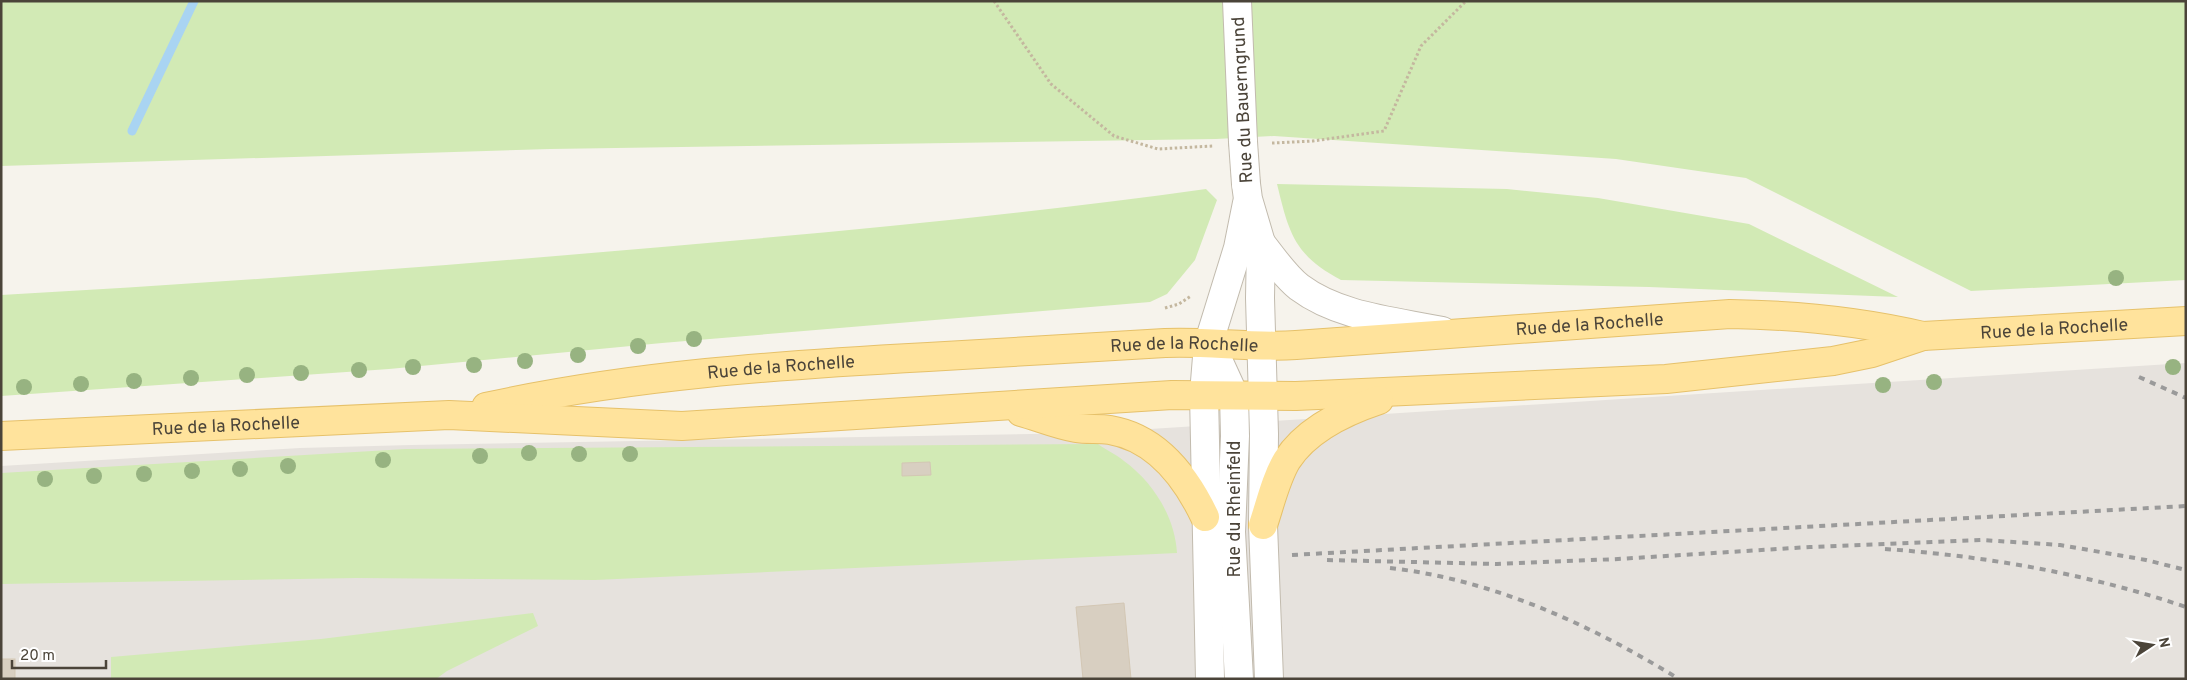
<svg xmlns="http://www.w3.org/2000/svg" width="2187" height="680" viewBox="0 0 2187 680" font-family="Overpass,sans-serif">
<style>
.industrial{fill:#e6e2dd}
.green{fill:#d2eab5}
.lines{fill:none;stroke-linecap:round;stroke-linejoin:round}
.stream{stroke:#a9d4f2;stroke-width:9}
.building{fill:#d8cfc1;stroke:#d3c7b4}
.minor-casing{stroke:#c2bbae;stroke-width:30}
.major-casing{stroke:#e6c16a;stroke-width:30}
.path{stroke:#c4b79f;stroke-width:3;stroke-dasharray:2.5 2.5;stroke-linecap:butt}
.minor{stroke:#fff;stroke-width:28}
.major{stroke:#ffe39c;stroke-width:28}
.rail{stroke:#9a9a9a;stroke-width:4;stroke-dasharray:6 6;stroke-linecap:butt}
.minor-bridge-casing{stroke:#c2bbae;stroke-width:30;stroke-linecap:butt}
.minor-bridge{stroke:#fff;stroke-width:28}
.tree{fill:#97b381}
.labels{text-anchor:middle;stroke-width:4;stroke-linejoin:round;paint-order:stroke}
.street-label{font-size:18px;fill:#4b4439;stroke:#fff}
</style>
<rect width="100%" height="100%" fill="#f6f3ec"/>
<polygon class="industrial" points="2186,363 2186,679 1,679 1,466 300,448 411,445 1087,433"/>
<g class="green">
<polygon points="1,1 2186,1 2186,280 1971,291 1746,178 1616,159 1274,136 1216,139 550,149 1,166"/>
<path d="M1277,184L1507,189L1598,198L1749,224L1898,297L1649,287L1341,280C1294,255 1289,233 1277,184Z"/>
<path d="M1206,189L1217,200L1195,260L1167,294L1150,302L662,343L389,369L1,396V295C222,283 442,266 662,247C844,231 1026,214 1206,189Z"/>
<path d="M1098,444C1106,450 1116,454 1124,461C1153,482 1175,517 1177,553L595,580L357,578L1,584V473L406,449Z"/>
<polygon points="533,613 538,626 447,671 436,679 111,679 111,657 321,639"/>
</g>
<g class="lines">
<polyline class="stream" points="132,131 194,1"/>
</g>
<g class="building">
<polygon points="930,462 931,475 902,476 902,463"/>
<polygon points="1124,603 1131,679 1083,679 1076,607"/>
<rect x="1" y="659" width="14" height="20"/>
</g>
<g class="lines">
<g class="minor-casing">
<g id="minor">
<polyline points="1237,1 1243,142"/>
<polyline points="1246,184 1248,199 1261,243 1260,298 1264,434 1263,525 1269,679"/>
<path d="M1261,243C1273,258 1284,275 1299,287C1339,317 1394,321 1442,331"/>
<polyline points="1208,345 1218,360 1234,395 1235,436 1231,532 1239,679"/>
<polyline points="1210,679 1204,394 1208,345 1238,248 1247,203"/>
</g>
</g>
<g class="major-casing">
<g id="major">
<path id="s1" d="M486,407C632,375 780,365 928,357C1007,353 1086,347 1165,343C1208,341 1252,348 1296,345L1730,314C1796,315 1859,321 1923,336"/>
<path d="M1021,412C1039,417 1058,425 1076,428C1087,430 1099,428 1110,430C1157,438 1186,477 1205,517"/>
<path id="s2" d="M1,436L449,415L682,426L1172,395L1296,396L1666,379L1833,361L1872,353L1923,336L2186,321"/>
<path d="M1263,525C1270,504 1276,478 1287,460C1307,429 1346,411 1379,400"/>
</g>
</g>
<g class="path">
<polyline points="994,1 1051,84 1114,136 1158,149 1213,146"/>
<polyline points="1272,143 1313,141 1384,131 1421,46 1466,1"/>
<polyline points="1165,308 1179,304 1191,296"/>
</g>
<use href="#minor" class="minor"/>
<use href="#major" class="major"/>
<g class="rail">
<polyline points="2139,377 2186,398"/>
<path d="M1885,549C1986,556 2089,574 2186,607"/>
<polyline points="1292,555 2186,506"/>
<polyline points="1327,560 1497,564 1618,559 1810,547 1982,540 2060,545 2146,560 2186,570"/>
<path d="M1390,568C1494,580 1591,625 1679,679"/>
</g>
<g class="minor-bridge-casing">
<polyline id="minor-bridge" points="1243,142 1246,184"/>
</g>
<use href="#minor-bridge" class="minor-bridge"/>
</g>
<g class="tree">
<circle cx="2116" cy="278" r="8"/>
<circle cx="694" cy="339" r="8"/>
<circle cx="638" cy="346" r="8"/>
<circle cx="578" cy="355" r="8"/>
<circle cx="525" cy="361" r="8"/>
<circle cx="474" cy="365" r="8"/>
<circle cx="413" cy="367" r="8"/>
<circle cx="2173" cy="367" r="8"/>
<circle cx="359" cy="370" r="8"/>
<circle cx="301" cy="373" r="8"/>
<circle cx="247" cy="375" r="8"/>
<circle cx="191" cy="378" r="8"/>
<circle cx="134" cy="381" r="8"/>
<circle cx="1934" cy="382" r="8"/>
<circle cx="81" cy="384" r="8"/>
<circle cx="1883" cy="385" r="8"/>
<circle cx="24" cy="387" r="8"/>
<circle cx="529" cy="453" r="8"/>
<circle cx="579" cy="454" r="8"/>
<circle cx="630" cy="454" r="8"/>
<circle cx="480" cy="456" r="8"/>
<circle cx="383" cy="460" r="8"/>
<circle cx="288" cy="466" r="8"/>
<circle cx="240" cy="469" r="8"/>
<circle cx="192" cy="471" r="8"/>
<circle cx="144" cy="474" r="8"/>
<circle cx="94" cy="476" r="8"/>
<circle cx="45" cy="479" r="8"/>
</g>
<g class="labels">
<g class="street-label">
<text transform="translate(1242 100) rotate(-93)" y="6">Rue du Bauerngrund</text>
<text dy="6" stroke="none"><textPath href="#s1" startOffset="1108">Rue de la Rochelle</textPath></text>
<text dy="6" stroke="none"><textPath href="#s2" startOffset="2060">Rue de la Rochelle</textPath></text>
<text dy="6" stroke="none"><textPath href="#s1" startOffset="702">Rue de la Rochelle</textPath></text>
<text dy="6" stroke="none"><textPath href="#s1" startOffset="298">Rue de la Rochelle</textPath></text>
<text dy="6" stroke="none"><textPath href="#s2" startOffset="225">Rue de la Rochelle</textPath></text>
<text transform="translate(1234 509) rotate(-90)" y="6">Rue du Rheinfeld</text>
</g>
</g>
<rect width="2187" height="680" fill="none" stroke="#4b4439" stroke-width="5"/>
<g transform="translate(2152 645) rotate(78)" stroke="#ffffff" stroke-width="4" paint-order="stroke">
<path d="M0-4L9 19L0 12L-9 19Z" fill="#4b4439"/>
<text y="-8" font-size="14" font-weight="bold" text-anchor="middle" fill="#4b4439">N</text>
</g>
<path d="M12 660v8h94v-8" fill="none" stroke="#4b4439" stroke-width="2.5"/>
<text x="20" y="660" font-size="15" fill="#4b4439" stroke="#ffffff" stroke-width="4" paint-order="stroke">20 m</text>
</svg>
